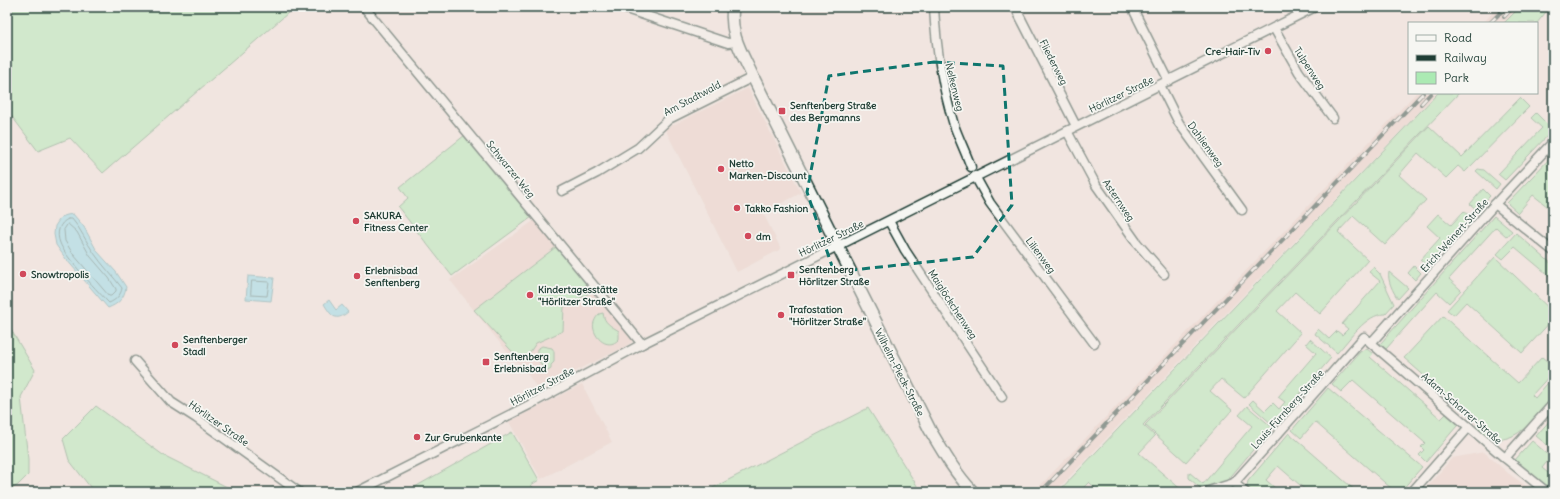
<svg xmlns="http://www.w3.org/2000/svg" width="1560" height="499" viewBox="0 0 1560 499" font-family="Delius,sans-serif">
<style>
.built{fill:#ead1ca}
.green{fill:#abeab3;stroke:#659474}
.water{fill:#8ddaeb;stroke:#619ba2}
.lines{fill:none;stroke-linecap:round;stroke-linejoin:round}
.shore{stroke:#4b7c7d;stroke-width:1}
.street-casing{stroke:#1f3d34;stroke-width:11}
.secondary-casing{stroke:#1f3d34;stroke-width:14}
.street{stroke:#f6f6f2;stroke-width:8}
.secondary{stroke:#f6f6f2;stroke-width:11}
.rail-casing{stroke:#1f3d34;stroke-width:4}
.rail{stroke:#f6f6f2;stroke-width:2.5;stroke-dasharray:8;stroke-linecap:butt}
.marked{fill:none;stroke:#0f766e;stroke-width:3;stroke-dasharray:8 5;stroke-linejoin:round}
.poi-dot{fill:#d1495b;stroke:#f6f6f2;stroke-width:1.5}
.labels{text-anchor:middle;stroke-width:3.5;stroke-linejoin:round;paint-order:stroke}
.poi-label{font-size:10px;font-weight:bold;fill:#1f3d34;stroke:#f6f6f2;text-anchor:start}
.street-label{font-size:10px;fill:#1f3d34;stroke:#f6f6f2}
</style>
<rect width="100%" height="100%" fill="#f1e5e0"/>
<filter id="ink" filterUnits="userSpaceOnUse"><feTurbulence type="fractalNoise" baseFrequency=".025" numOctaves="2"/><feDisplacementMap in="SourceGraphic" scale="8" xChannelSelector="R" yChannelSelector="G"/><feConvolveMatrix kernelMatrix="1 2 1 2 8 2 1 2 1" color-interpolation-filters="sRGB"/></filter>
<g filter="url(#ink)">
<g class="built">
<polygon points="1498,7 1519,7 1504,23 1483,23"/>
<polygon points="748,88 801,193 763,213 781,249 737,272 665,129"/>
<polygon points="1416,93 1437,93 1055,492 1034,492"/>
<polygon points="535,220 633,338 633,341 626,346 538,390 523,367 507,352 450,280"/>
<polygon points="582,384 612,442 541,479 509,422"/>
<polygon points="1484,452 1508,473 1534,492 1423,492 1452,458"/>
</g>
<g class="green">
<polygon points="7,7 295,7 103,173 70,138 38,151 7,110"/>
<polygon points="1520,7 1528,7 1530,9 1533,7 1550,7 1537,23 1504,23"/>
<polygon points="1438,93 1459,93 1143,425 1155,436 1139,453 1184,492 1099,492 1089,482 1079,492 1058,492"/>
<polygon points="1520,98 1529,107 1465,172 1458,166 1446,178 1418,153 1399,175 1426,200 1385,245 1353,216 1338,232 1368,260 1320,314 1295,292 1277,311 1301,333 1244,398 1221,379 1210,391 1232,410 1186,462 1145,425 1429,126 1462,157"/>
<polygon points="1536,113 1553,130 1505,180 1498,174 1542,128 1531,118"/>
<polygon points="465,135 532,217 452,276 398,207 408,198 400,187"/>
<polygon points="1553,155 1553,211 1533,195 1518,213 1507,203"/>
<polygon points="1478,169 1484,170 1500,184 1496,189 1476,171"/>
<polygon points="1483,189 1490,196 1477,210 1470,204"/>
<polygon points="1464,211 1471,217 1427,266 1420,260 1440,238 1427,226 1438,214 1451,225"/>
<polygon points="1494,216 1512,231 1507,237 1496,227 1449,279 1461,290 1449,303 1437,292 1386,349 1380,344"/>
<polygon points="1516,233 1553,265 1553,279 1515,247 1503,259 1497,254"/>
<polygon points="556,247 593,291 564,307 563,331 536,343 528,355 520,360 474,310"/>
<polygon points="1495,257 1553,312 1553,319 1522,353 1466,302 1454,315 1447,310"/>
<polygon points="1414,266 1421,273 1415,280 1408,273"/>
<path d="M1373,267L1380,274L1394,304L1385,314C1366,314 1350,339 1337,353L1315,334L1318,329L1329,339L1337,331L1342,335L1348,329L1342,324L1380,281L1369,272Z"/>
<path d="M1389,272L1408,288L1398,299C1393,292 1387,280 1389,272Z"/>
<path d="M603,313C604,323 611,326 619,331V339C607,353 590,334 594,322C595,319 597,316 599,314Z"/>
<path d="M1443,316L1518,383L1542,357L1553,366V372L1532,395L1535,398L1553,377V397C1533,420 1507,459 1475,427L1478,423L1404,358Z"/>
<polygon points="7,323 35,370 21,397 28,459 28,475 18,485 7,492"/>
<polygon points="1310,339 1331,358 1273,425 1249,404 1253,400 1265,411 1273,403 1279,409 1285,402 1278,397 1316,353 1306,344"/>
<path d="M542,346L552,348L554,351V362L551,365V369L546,372C541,365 536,358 537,349Z"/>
<polygon points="1366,348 1373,354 1370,357 1441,419 1446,414 1457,423 1457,426 1426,462 1419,455 1424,450 1421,447 1425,443 1353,380 1341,392 1332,384 1360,352"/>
<polygon points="1328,388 1422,467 1400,492 1390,492 1392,489 1315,422 1301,438 1292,430"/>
<polygon points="96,406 163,455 237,492 94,492 69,460 63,439"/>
<polygon points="1247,406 1272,427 1227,481 1202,488 1199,487 1189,478 1189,472 1203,484 1252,426 1239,415"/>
<polygon points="868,408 921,492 705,492"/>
<polygon points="1553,417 1553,450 1536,436"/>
<polygon points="512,432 539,480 531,485 537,492 406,492"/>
<polygon points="1289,433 1357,492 1308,492 1278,466 1266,480 1276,489 1274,492 1252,492 1247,486 1248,481"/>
<polygon points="1532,441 1551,457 1542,468 1553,477 1553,492 1514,461"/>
</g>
<g class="water">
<path d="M73,214L84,227L97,251L116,272L126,287C124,299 118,304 108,308L66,259L56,245L54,234L55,226L61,217L67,215Z"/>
<polygon points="248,276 274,278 271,301 246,299"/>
<path d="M329,300L336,310L342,305L348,312C335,323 331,315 324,304Z"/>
</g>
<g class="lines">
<g class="shore">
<path d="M68,219H72C81,229 86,242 94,253C102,265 113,276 122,288C121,295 116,300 109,303L107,301C95,288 65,257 60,243C56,233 59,223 68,219Z"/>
<polygon points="68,224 77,232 90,256 109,278 116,289 116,291 111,296 109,296 73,254 65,241 64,230"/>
<polygon points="252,281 269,282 267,296 251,295"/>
</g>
<g class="street-casing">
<g id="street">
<polyline points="364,7 642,344"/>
<polyline points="620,7 728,43 737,42"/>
<path d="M934,7C936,47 942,86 954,125C959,139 966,153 971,167"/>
<polyline points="1015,7 1076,126"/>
<polyline points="1134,11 1169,81"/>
<polyline points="1274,28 1299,72 1333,118"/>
<polyline points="1160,85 1179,123 1242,210"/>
<polyline points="1067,131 1096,185 1137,243 1164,274"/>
<polyline points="975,176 990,203 1094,343"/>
<polyline points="562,191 597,173 638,148 669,119 753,77"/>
<polyline points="1495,204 1553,251"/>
<polyline points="889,221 905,250 1002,397"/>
<polyline points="1371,343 1495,204 1553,142"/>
<polyline points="135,361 171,402 196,418 299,492"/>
<polyline points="1505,458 1553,404"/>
<polyline points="1234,483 1364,337 1505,458 1547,492"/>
<polyline points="1234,483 1245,492"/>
<polyline points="357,492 529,405 642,344 1315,7"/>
<polyline points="1205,492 1234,483"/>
<polyline points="1412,492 1469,427"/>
</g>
</g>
<g class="secondary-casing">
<path id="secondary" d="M733,7C729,34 742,53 753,77L930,430C943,452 955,473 973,492"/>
</g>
<use href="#street" class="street"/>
<use href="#secondary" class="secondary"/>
<g class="rail-casing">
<g id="rail">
<polyline points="1504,17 1513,7"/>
<polyline points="1490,23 1506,7"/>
<polyline points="1421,104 1431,93"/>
<polyline points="1041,492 1423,93"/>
</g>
</g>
<use href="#rail" class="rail"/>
</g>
</g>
<path d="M0 0H1560V499H0ZM934,62L1003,66L1012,205L973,257L834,272L807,192L829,76Z" fill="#f1e5e0" fill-opacity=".55" fill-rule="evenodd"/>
<path class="marked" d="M934,62L1003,66L1012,205L973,257L834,272L807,192L829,76Z"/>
<g class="poi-dot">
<circle cx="1268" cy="51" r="4"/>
<rect x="778" y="107" width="8" height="8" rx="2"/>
<circle cx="721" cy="169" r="4"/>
<circle cx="737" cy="208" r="4"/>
<circle cx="356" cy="221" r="4"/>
<circle cx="748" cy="236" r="4"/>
<circle cx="23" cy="274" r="4"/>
<rect x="787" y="271" width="8" height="8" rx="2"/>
<circle cx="357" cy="276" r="4"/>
<circle cx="530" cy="295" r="4"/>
<circle cx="781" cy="315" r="4"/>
<circle cx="175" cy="345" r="4"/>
<rect x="482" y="358" width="8" height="8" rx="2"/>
<circle cx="417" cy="437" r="4"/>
</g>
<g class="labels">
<g class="poi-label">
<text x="1260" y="55" text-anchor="end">Cre-Hair-Tiv</text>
<text x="790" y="109">Senftenberg Straße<tspan x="790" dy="12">des Bergmanns</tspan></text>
<text x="729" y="167">Netto<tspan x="729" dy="12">Marken-Discount</tspan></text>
<text x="745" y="212">Takko Fashion</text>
<text x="364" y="219">SAKURA<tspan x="364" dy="12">Fitness Center</tspan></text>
<text x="756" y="240">dm</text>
<text x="799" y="273">Senftenberg<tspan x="799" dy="12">Hörlitzer Straße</tspan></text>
<text x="365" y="274">Erlebnisbad<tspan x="365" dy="12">Senftenberg</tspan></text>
<text x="31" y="278">Snowtropolis</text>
<text x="538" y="293">Kindertagesstätte<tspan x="538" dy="12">"Hörlitzer Straße"</tspan></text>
<text x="789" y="313">Trafostation<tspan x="789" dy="12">"Hörlitzer Straße"</tspan></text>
<text x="183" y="343">Senftenberger<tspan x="183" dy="12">Stadl</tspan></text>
<text x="494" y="360">Senftenberg<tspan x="494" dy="12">Erlebnisbad</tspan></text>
<text x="425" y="441">Zur Grubenkante</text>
</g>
<g class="street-label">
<text transform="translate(1054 62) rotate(63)" y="4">Fliederweg</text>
<text transform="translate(1310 68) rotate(57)" y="4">Tulpenweg</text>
<text transform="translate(955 87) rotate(76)" y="4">Nelkenweg</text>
<text transform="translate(1121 94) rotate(-26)" y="4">Hörlitzer Straße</text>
<text transform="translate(692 98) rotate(-28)" y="4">Am Stadtwald</text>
<text transform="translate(1206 144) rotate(54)" y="4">Dahlienweg</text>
<text transform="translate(511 169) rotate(51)" y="4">Schwarzer Weg</text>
<text transform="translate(1119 200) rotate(56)" y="4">Asternweg</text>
<text transform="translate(1454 235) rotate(-48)" y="4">Erich-Weinert-Straße</text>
<text transform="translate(831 238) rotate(-26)" y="4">Hörlitzer Straße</text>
<text transform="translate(1041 255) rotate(53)" y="4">Lilienweg</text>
<text transform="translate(953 304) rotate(57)" y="4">Maiglöckchenweg</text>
<text transform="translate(900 372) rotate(63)" y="4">Wilhelm-Pieck-Straße</text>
<text transform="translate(542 386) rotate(-28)" y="4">Hörlitzer Straße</text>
<text transform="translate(1462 408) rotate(41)" y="4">Adam-Scharrer-Straße</text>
<text transform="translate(1287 409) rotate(-48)" y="4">Louis-Fürnberg-Straße</text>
<text transform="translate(219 423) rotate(35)" y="4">Hörlitzer Straße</text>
</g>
</g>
<rect width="1560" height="499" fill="none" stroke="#f6f6f2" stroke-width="24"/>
<rect x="12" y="12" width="1536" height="475" fill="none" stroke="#1f3d34" stroke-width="1.5" filter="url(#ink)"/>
<rect x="1408" y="22" width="130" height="72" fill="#f6f6f2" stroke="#a0aca6"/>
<rect x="1416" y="35" width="20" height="6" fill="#f6f6f2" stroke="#a0aca6"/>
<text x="1444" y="42" font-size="12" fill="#1f3d34">Road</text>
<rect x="1416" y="55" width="20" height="6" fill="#1f3d34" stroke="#a0aca6"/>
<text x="1444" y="62" font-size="12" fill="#1f3d34">Railway</text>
<rect x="1416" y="72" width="20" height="12" fill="#abeab3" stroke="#a0aca6"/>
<text x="1444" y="82" font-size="12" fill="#1f3d34">Park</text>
</svg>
